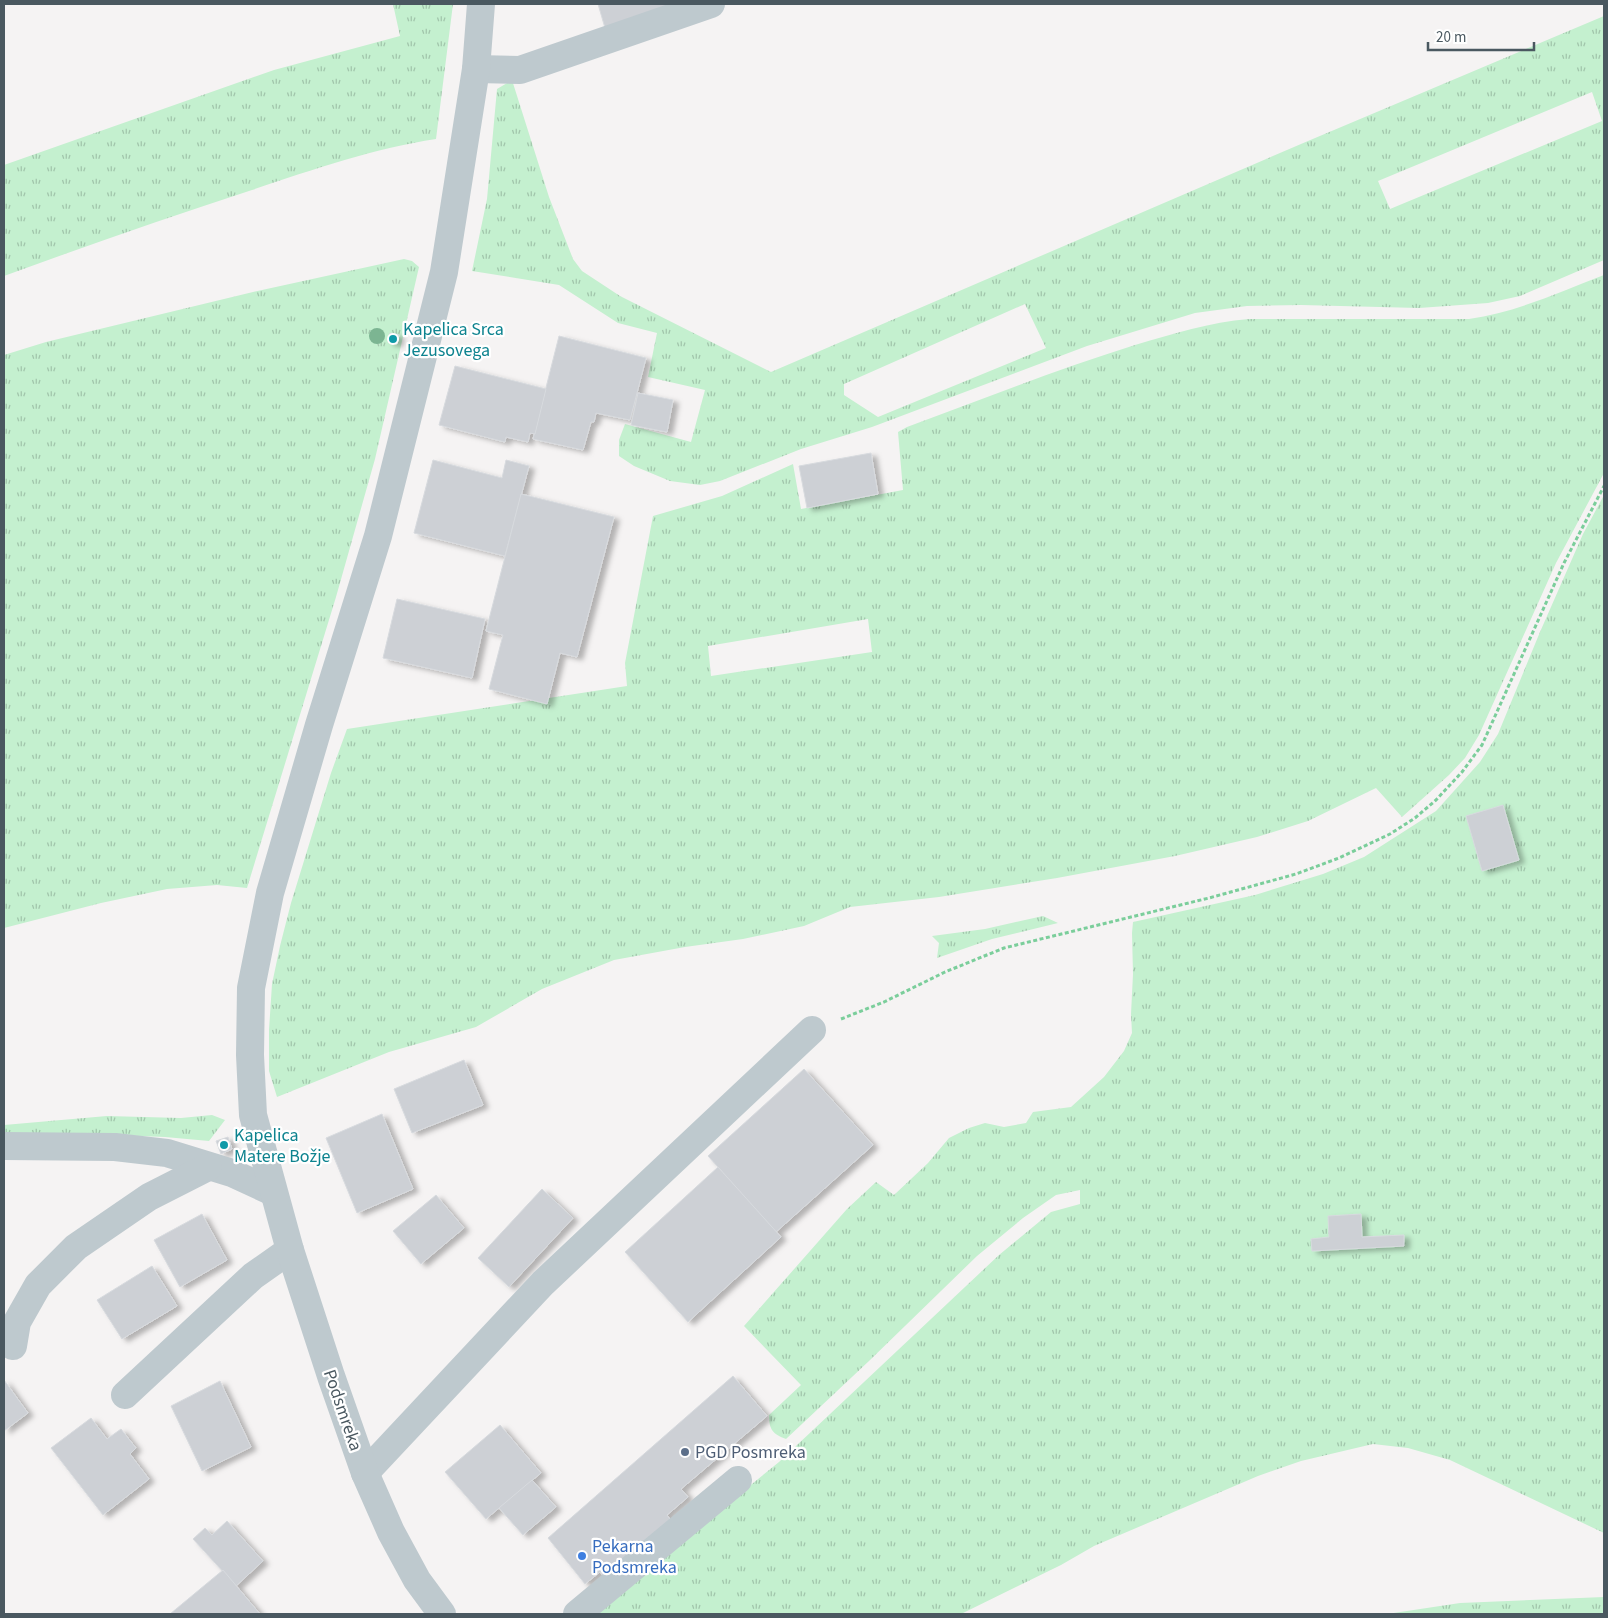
<svg xmlns="http://www.w3.org/2000/svg" width="1608" height="1618" viewBox="0 0 1608 1618" font-family="'Source Sans 3',sans-serif">
<style>
.grass{fill:url(#grass-tufts);fill-rule:evenodd}
.building{fill:#cdd0d5;stroke:#d7dade;filter:url(#shadow)}
.lines{fill:none;stroke-linecap:round;stroke-linejoin:round}
.path{stroke:#7bce9b;stroke-width:3;stroke-dasharray:4 2.5;stroke-linecap:butt}
.minor{stroke:#bec9ce;stroke-width:28}
.tree{fill:#7cb592}
.culture-dot{fill:#0f9aa8;stroke:#fff;stroke-width:2}
.service-dot{fill:#5c6f8a;stroke:#fff;stroke-width:2}
.shop-dot{fill:#3f7fe0;stroke:#fff;stroke-width:2}
.labels{text-anchor:middle;stroke-width:4.5;stroke-linejoin:round;paint-order:stroke}
.culture-label{font-size:18px;fill:#0d838f;stroke:#fff;text-anchor:start}
.street-label{font-size:18px;fill:#4a5860;stroke:#fff}
.service-label{font-size:18px;fill:#4e5e75;stroke:#fff;text-anchor:start}
.shop-label{font-size:18px;fill:#366cbe;stroke:#fff;text-anchor:start}
</style>
<defs>
<pattern id="grass-tufts" width="24" height="20" patternUnits="userSpaceOnUse" patternTransform="scale(1.25)"><rect width="24" height="20" fill="#c4f0cf"/><path d="M3 7l-1-3M5 7V3M7 7l1-3M15 17l-1-3M17 17v-4M19 17l1-3" fill="none" stroke="#a1c5ab"/></pattern>
<filter id="shadow"><feDropShadow dx="5.5" dy="3" stdDeviation="2.5" flood-color="#0004"/></filter>
</defs>
<rect width="100%" height="100%" fill="#f5f3f3"/>
<g class="grass">
<path d="M393,4H453L436,139C376,148 311,170 252,190C169,217 86,246 4,276V165L274,70L400,36Z"/>
<path d="M1604,16V260L1520,296L1488,303L1419,308L1301,305L1247,306L1195,313L1087,346L872,427L801,449L720,481L700,485L670,481L634,466L619,456V440L625,424L691,442L705,390L648,377L657,333L618,323L559,285L472,271L487,199L497,89L512,80L549,197L573,259L582,271L620,296L771,372L1308,141ZM1592,92L1602,121L1390,209L1378,181ZM1025,304L1046,348L878,417L844,395V384Z"/>
<polygon points="404,259 412,261 419,267 375,459 336,597 247,888 217,885 167,889 101,903 4,928 4,355 46,342 253,292"/>
<path d="M1604,275V473L1556,563L1479,735L1465,758L1449,775L1402,817L1376,788L1308,821L1257,837L1175,856L1057,878L939,897L850,907L804,926L743,939L685,947L614,960L542,989L476,1027L389,1052L277,1097L269,1071V1030L272,984L280,946L291,903L331,773L347,729L627,686L625,663L653,516L722,496L793,464L801,509L903,490L898,432L907,427C983,399 1058,369 1135,345C1173,334 1210,322 1249,319H1469C1517,312 1560,292 1604,275ZM868,619L872,652L711,676L708,646Z"/>
<path d="M1604,495V1533L1450,1460L1408,1448L1373,1444L1301,1461L1258,1476L1094,1546L1061,1565L961,1614H594L610,1599L779,1462L999,1255L1051,1212L1080,1204V1190L1056,1195L1023,1218L977,1256L869,1361L786,1439C773,1434 769,1430 769,1415L801,1385L744,1326L847,1209L876,1182L894,1195L928,1163L949,1138L969,1128L985,1123L1004,1127L1026,1123L1033,1112L1071,1107L1104,1077L1124,1051L1132,1033L1131,1014L1133,974L1132,933L1133,922L1255,895L1323,874L1364,857L1436,811L1480,762L1498,734L1540,632L1583,534Z"/>
<polygon points="1043,916 1058,923 992,939 937,958 939,943 932,936 985,929"/>
<polygon points="212,1115 225,1120 209,1141 165,1137 86,1134 4,1139 4,1125 107,1116 181,1118"/>
<polygon points="1604,1597 1604,1614 1387,1614 1460,1603"/>
</g>
<g class="building">
<polygon points="598,4 693,4 605,28"/>
<polygon points="390,333 399,335 397,344 388,342"/>
<polygon points="559,336 646,358 630,420 596,413 594,422 591,422 583,450 533,439"/>
<polygon points="455,366 546,389 535,434 530,433 528,442 506,437 505,442 439,425"/>
<polygon points="638,393 673,400 667,432 631,425"/>
<polygon points="871,453 878,494 807,508 799,466"/>
<polygon points="433,460 502,478 506,460 529,466 505,556 414,533"/>
<polygon points="521,494 614,517 577,657 560,653 547,704 489,689 503,635 486,631"/>
<polygon points="397,599 485,619 472,678 383,658"/>
<polygon points="1503,805 1519,860 1482,871 1466,816"/>
<polygon points="464,1060 483,1105 412,1133 394,1089"/>
<polygon points="804,1069 873,1145 776,1232 708,1156"/>
<polygon points="382,1114 413,1189 357,1213 326,1138"/>
<polygon points="228,1137 232,1149 221,1154 216,1141"/>
<polygon points="718,1167 781,1237 688,1322 625,1252"/>
<polygon points="542,1189 573,1218 509,1287 478,1258"/>
<polygon points="436,1195 464,1228 421,1264 393,1231"/>
<polygon points="202,1214 227,1260 180,1287 154,1240"/>
<polygon points="1361,1214 1362,1237 1404,1235 1404,1246 1312,1251 1311,1239 1329,1237 1328,1216"/>
<polygon points="152,1266 177,1306 122,1339 97,1300"/>
<polygon points="733,1376 767,1416 681,1489 688,1497 667,1515 672,1522 606,1579 600,1572 585,1584 548,1538"/>
<polygon points="4,1380 28,1413 4,1431"/>
<polygon points="220,1381 251,1447 202,1471 171,1406"/>
<polygon points="91,1418 107,1439 121,1429 136,1448 130,1454 149,1479 103,1515 51,1448"/>
<polygon points="500,1425 541,1473 486,1519 445,1472"/>
<polygon points="532,1480 556,1507 523,1535 499,1508"/>
<polygon points="227,1521 263,1561 236,1586 193,1539 205,1528 212,1535"/>
<polygon points="223,1570 260,1614 170,1614"/>
</g>
<g class="lines">
<polyline class="path" points="841,1019 884,1002 945,972 1004,948 1209,898 1296,874 1339,858 1390,834 1415,818 1436,800 1462,772 1482,745 1564,563 1604,486"/>
<g class="minor">
<polyline points="476,69 520,70 711,4"/>
<polyline points="4,1146 115,1147 167,1153 232,1173 273,1192"/>
<polyline points="13,1346 17,1322 38,1285 76,1247 149,1197 208,1167"/>
<polyline points="125,1395 253,1276 290,1250"/>
<polyline points="365,1473 543,1283 812,1030"/>
<polyline points="442,1614 417,1580 391,1532 365,1473 331,1376 290,1250 253,1115 250,1055 251,988 270,893 319,725 378,536 444,272 476,69 481,4"/>
<polyline points="577,1614 738,1480"/>
</g>
</g>
<circle class="tree" cx="377" cy="336" r="8"/>
<g class="culture-dot">
<circle cx="393" cy="339" r="5"/>
<circle cx="224" cy="1145" r="5"/>
</g>
<circle class="service-dot" cx="685" cy="1452" r="5"/>
<circle class="shop-dot" cx="582" cy="1556" r="5"/>
<g class="labels">
<g class="culture-label">
<text x="403" y="335">Kapelica Srca<tspan x="403" dy="21">Jezusovega</tspan></text>
<text x="234" y="1141">Kapelica<tspan x="234" dy="21">Matere Božje</tspan></text>
</g>
<g class="street-label">
<text transform="translate(343 1410) rotate(71)" y="6">Podsmreka</text>
</g>
<g class="service-label">
<text x="695" y="1458">PGD Posmreka</text>
</g>
<g class="shop-label">
<text x="592" y="1552">Pekarna<tspan x="592" dy="21">Podsmreka</tspan></text>
</g>
</g>
<rect width="1608" height="1618" fill="none" stroke="#4a5860" stroke-width="10"/>
<path d="M1428 42v8h106v-8" fill="none" stroke="#4a5860" stroke-width="2.5"/>
<text x="1436" y="42" font-size="15" fill="#4a5860" stroke="#ffffff" stroke-width="4" paint-order="stroke">20 m</text>
</svg>
